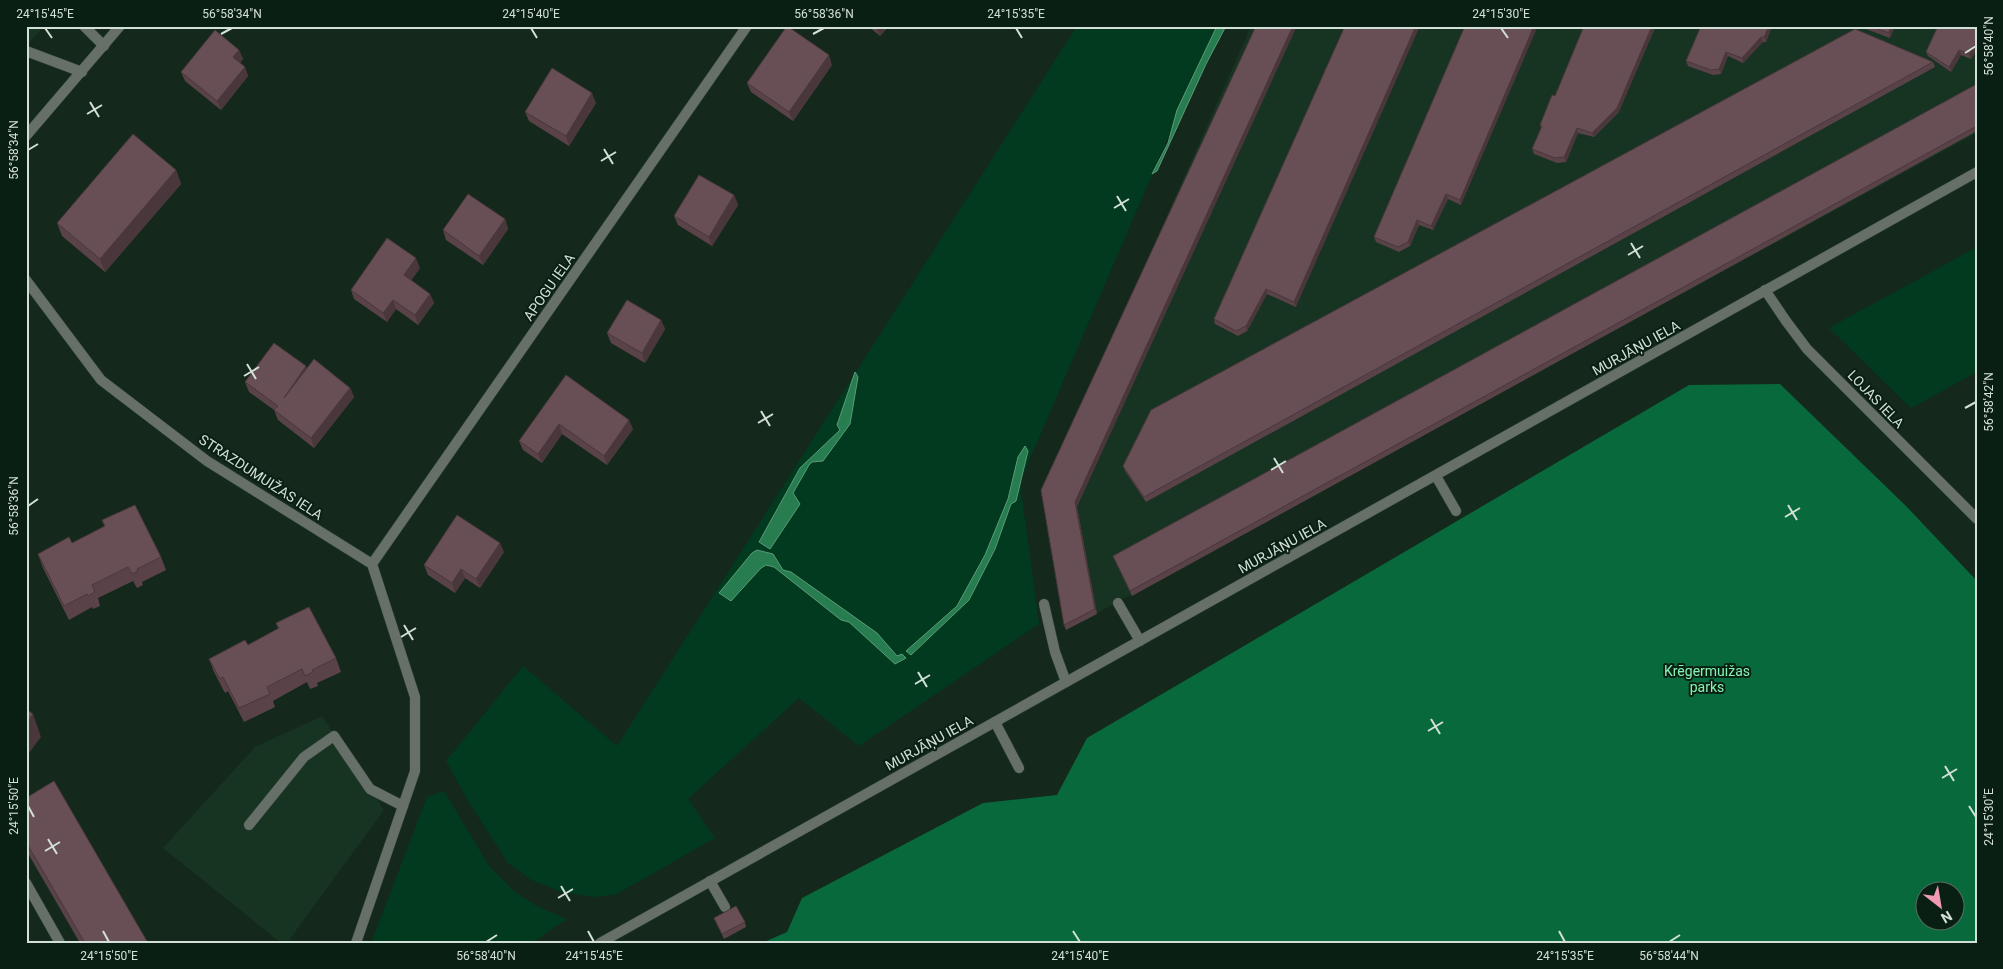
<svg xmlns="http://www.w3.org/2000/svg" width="2003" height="969" viewBox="0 0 2003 969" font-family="Roboto,sans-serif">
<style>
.built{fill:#173322}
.green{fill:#023a20}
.forest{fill:#08693d;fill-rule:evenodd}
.water{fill:#277d4f;stroke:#5b9b78}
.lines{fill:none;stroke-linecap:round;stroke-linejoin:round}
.service-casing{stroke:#2f4236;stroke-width:11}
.minor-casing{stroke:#2f4236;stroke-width:11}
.service{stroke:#667069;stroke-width:10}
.minor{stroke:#667069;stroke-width:10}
.wall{fill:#594349}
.shaded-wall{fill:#49373c}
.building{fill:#684e55;stroke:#49373c}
.ticks{fill:none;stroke:#d3e0d7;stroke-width:2}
.labels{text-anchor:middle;stroke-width:4;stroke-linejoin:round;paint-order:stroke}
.street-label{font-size:14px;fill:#d3e0d7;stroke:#0a1f13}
.park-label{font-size:14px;fill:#85f4b2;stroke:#0a1f13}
.neatline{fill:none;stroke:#d3e0d7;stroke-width:2}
.ticks-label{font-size:12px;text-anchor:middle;fill:#d3e0d7}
</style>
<rect width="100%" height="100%" fill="#14281c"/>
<g class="built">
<polygon points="26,26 44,26 26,47"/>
<polygon points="1251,26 1977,26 1977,133 1066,630 1043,495"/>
<polygon points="322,716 384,810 287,943 281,943 163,848 255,747"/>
</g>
<g class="green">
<polygon points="1077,26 1216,26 1020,482 1039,624 859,746 799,698 688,799 715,838 617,894 596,897 565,893 531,880 508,863 468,801 446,761 523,666 617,746"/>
<polygon points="1977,247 1977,372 1911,408 1829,328"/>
<polygon points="444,791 489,866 513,890 536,906 567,919 532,943 371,943 427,797"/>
</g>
<path class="forest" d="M1780,384L1906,506L1977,581V943H762L787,932L802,898L983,803L1057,795L1087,738L1689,385ZM1926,892H1956V922H1926Z"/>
<g class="water">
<polygon points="1217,26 1226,26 1206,64 1157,171 1152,174 1168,143 1177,110"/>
<polygon points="855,372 858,377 850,424 823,461 812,462 809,465 793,493 800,504 770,549 759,542 800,468 840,430 837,425"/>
<polygon points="1025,446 1028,451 1016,501 1011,504 995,549 969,600 911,655 906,651 957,606 985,555 1008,499 1018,457"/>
<polygon points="757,550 773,554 783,570 791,572 877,633 897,656 902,654 906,658 895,664 849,622 841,620 774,567 766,565 761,568 731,601 719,593 752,553"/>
</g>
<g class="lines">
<g class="service-casing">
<g id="service">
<polyline points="84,26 104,46"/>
<polyline points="26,51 82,72"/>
<polyline points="1436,476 1456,511"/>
<polyline points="1118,603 1140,641"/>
<polyline points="1044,604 1055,652 1066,682"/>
<polyline points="995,722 1019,768"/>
<polyline points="249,825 304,757 334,736 370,789 403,806"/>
<polyline points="710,881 725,907"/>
<polyline points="26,883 60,943"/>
</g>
</g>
<g class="minor-casing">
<g id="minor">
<polyline points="26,136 120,26"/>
<polyline points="26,280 101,380 207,461 372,564 415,697 415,771 356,943"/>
<polyline points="1765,290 1786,321 1807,349 1977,519"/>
<polyline points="372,564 747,26"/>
<polyline points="600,943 1977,172"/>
</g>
</g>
<use href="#service" class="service"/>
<use href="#minor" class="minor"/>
</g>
<g class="wall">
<polygon points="868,26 889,26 880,36"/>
<polygon points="1345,26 1296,307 1267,294 1247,331 1238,336 1215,324 1214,319"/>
<polygon points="1465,26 1461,205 1448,199 1433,230 1419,225 1410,246 1399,252 1376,242 1374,237"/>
<polygon points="1701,26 1772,26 1766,42 1763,42 1743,63 1728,56 1721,74 1713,75 1688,66 1686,61"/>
<polygon points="1858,26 1895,26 1890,38"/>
<polygon points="1977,26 1971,59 1961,55 1951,72 1928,56 1926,52"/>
<polygon points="239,50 243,59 240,63 245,67 248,76 221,110 185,81 181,72"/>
<polygon points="1933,62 1935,67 1146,502 1125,471 1123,466"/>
<polygon points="832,65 793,121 751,92 747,83"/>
<polygon points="1977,84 1977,131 1132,596 1113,556"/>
<polygon points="596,103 569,146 529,121 525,112"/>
<polygon points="1619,112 1594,137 1578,133 1566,162 1557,163 1534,154 1532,149 1541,129 1540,125"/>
<polygon points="176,170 181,184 105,272 62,236 57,223"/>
<polygon points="734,195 738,205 712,246 678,225 674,216"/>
<polygon points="505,219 508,229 483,265 446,240 443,230"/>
<polygon points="420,268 411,280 430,294 434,303 418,325 396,309 387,322 354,299 351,290"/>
<polygon points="661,320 665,329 645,363 611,343 607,333"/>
<polygon points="306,369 350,388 354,397 314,448 278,420 274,410 249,392 245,382"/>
<polygon points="566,375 633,429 607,465 562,434 542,463 523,450 519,441"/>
<polygon points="1041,490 1077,507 1097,614 1066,630 1064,625"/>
<polygon points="102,520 161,557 166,570 142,582 143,585 137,588 133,581 98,598 100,606 93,609 92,607 69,620 43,568 38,554 72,543 105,527"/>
<polygon points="504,552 480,588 465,578 455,593 428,575 424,565"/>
<polygon points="276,623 336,658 341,672 317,683 318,686 310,689 307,682 273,701 275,707 244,722 228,691 225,693 214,672 209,659 248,645 278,629"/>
<polygon points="26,798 148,943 80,943 26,850"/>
<polygon points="714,918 745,922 746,927 724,939"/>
</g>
<g class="shaded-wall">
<polygon points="877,26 889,26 880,36 876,27"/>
<polygon points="1293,26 1297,26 1077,507 1097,614 1095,609 1075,502"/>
<polygon points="1416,26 1420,26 1296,307 1294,302"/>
<polygon points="1534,26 1538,26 1461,205 1460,200"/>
<polygon points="1652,26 1656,26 1619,112 1594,137 1592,133"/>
<polygon points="1769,26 1772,26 1766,42 1764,37"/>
<polygon points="1891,26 1895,26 1890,38 1889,33"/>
<polygon points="1761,37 1763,42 1743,63 1742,58"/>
<polygon points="1977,42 1977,50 1971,59 1969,54"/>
<polygon points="239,50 243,59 237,67 233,57"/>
<polygon points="1959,50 1961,55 1951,72 1949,67"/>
<polygon points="1726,52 1728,56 1721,74 1719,69"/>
<polygon points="829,55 832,65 793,121 789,112"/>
<polygon points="245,67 248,76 221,110 217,101"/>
<polygon points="592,93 596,103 569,146 566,136"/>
<polygon points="1577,128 1578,133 1566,162 1564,157"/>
<polygon points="176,170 181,184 105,272 100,259"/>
<polygon points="1446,194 1448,199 1433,230 1431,226"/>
<polygon points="734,195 738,205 712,246 709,237"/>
<polygon points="505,219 508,229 483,265 479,256"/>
<polygon points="1417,220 1419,225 1410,246 1408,242"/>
<polygon points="416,258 420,268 408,285 404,275"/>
<polygon points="1266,289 1267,294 1247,331 1246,326"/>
<polygon points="430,294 434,303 418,325 415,315"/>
<polygon points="393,300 396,309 387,322 383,313"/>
<polygon points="661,320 665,329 645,363 642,353"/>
<polygon points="306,366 309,376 284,398"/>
<polygon points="350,388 354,397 314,448 311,438"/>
<polygon points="629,420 633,429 607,465 604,456"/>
<polygon points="559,424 562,434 542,463 538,454"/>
<polygon points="500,543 504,552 480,588 476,579"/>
<polygon points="461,569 465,578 455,593 452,583"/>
<polygon points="33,714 41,737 26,757 26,723"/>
</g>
<g class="building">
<polygon points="787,26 829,55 789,112 747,83"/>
<polygon points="1256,26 1293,26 1075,502 1095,609 1064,625 1041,490"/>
<polygon points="1345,26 1416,26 1294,302 1266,289 1246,326 1236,331 1214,319"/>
<polygon points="1465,26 1534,26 1460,200 1446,194 1431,226 1417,220 1408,242 1398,247 1374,237"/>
<polygon points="1584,26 1652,26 1617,108 1592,133 1577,128 1564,157 1555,158 1532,149 1542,126 1540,125 1552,95 1555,96"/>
<polygon points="1701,26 1769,26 1764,37 1761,37 1742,58 1726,52 1719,69 1711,70 1686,61"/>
<polygon points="1870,26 1891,26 1889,33"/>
<polygon points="1938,26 1977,26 1977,42 1969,54 1959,50 1949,67 1926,52"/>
<polygon points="1855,29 1933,62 1144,497 1123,466 1151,410"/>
<polygon points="215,30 239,50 233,57 245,67 217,101 181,72"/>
<polygon points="552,68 592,93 566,136 525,112"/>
<polygon points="1977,84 1977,126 1130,591 1113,556"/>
<polygon points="133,134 176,170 100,259 57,223"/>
<polygon points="699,175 734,195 709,237 674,216"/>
<polygon points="468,194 505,219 479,256 443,230"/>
<polygon points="387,238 416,258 404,275 430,294 415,315 393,300 383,313 351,290"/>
<polygon points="627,300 661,320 642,353 607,333"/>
<polygon points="274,343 306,366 284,398 314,359 350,388 311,438 274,410 278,406 245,382"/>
<polygon points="566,375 629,420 604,456 559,424 538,454 519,441"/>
<polygon points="135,505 161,557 137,569 138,571 132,574 128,567 92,585 95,592 88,596 87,594 64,606 38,554 69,537 72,543 105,526 102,520"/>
<polygon points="457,515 500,543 476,579 461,569 452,583 424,565"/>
<polygon points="309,607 336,658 312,670 313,672 305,676 302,669 267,687 270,694 239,708 223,677 220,679 209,659 245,640 248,645 279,628 276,623"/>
<polygon points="26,709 33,714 26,723"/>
<polygon points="54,781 148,943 85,943 26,842 26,798"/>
<polygon points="736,906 745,922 722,934 714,918"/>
</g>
<path class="ticks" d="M45,28L52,38M531,28L537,38M1016,28L1022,38M1501,28L1508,38M221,34L232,28M813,34L824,28M1965,53L1976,46M90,102L99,117M87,114L102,105M604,149L613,164M28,150L38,144M601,161L616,152M1117,196L1126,211M1114,208L1129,199M1631,243L1640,258M1628,255L1643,246M247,364L256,379M244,376L259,367M1965,408L1976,402M761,411L770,426M758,423L773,414M1274,458L1283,473M1271,470L1286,461M1788,505L1797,520M28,506L38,499M1785,517L1800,508M404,625L413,640M401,637L416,628M918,672L927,687M915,684L930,675M1431,719L1440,734M1428,731L1443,722M1945,766L1954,781M1942,778L1957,769M28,806L34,817M1969,806L1976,817M48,839L57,854M45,851L60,842M561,886L570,901M558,898L573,889M103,931L109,942M588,931L594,942M1073,931L1080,942M1559,931L1565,942M486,942L497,935M1669,942L1680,935"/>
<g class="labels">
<g class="street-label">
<text transform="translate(549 287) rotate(-55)" y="5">APOGU IELA</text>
<text transform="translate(1636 348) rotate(-29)" y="5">MURJĀŅU IELA</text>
<text transform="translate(1876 399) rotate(46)" y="5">LOJAS IELA</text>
<text transform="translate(261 477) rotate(33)" y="5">STRAZDUMUIŽAS IELA</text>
<text transform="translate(1282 546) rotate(-29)" y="5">MURJĀŅU IELA</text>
<text transform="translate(929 743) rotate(-29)" y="5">MURJĀŅU IELA</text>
</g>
<g class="park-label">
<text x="1707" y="676">Krēgermuižas<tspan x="1707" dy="16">parks</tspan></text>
</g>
</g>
<rect width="2003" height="969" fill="none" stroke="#0a1f13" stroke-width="55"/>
<g transform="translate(1940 906) rotate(149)"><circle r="24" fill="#0a1f13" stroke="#5a6c61"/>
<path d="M0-4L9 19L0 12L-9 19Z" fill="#f09ab4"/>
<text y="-8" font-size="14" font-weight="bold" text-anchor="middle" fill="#d3e0d7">N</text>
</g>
<rect x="28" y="28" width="1948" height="914" class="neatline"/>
<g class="ticks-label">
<text x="45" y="18">24°15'45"E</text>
<text x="232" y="18">56°58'34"N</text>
<text x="531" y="18">24°15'40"E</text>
<text x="824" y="18">56°58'36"N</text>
<text x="1016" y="18">24°15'35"E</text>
<text x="1501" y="18">24°15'30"E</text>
<text transform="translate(1989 46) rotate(-90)" y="4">56°58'40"N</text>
<text transform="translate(14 150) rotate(-90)" y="4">56°58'34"N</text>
<text transform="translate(1989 402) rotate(-90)" y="4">56°58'42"N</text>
<text transform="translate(14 506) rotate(-90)" y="4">56°58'36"N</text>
<text transform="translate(14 806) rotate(-90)" y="4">24°15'50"E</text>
<text transform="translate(1989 817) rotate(-90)" y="4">24°15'30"E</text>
<text x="109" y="960">24°15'50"E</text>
<text x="486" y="960">56°58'40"N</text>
<text x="594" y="960">24°15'45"E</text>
<text x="1080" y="960">24°15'40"E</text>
<text x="1565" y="960">24°15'35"E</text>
<text x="1669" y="960">56°58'44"N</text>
</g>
</svg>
